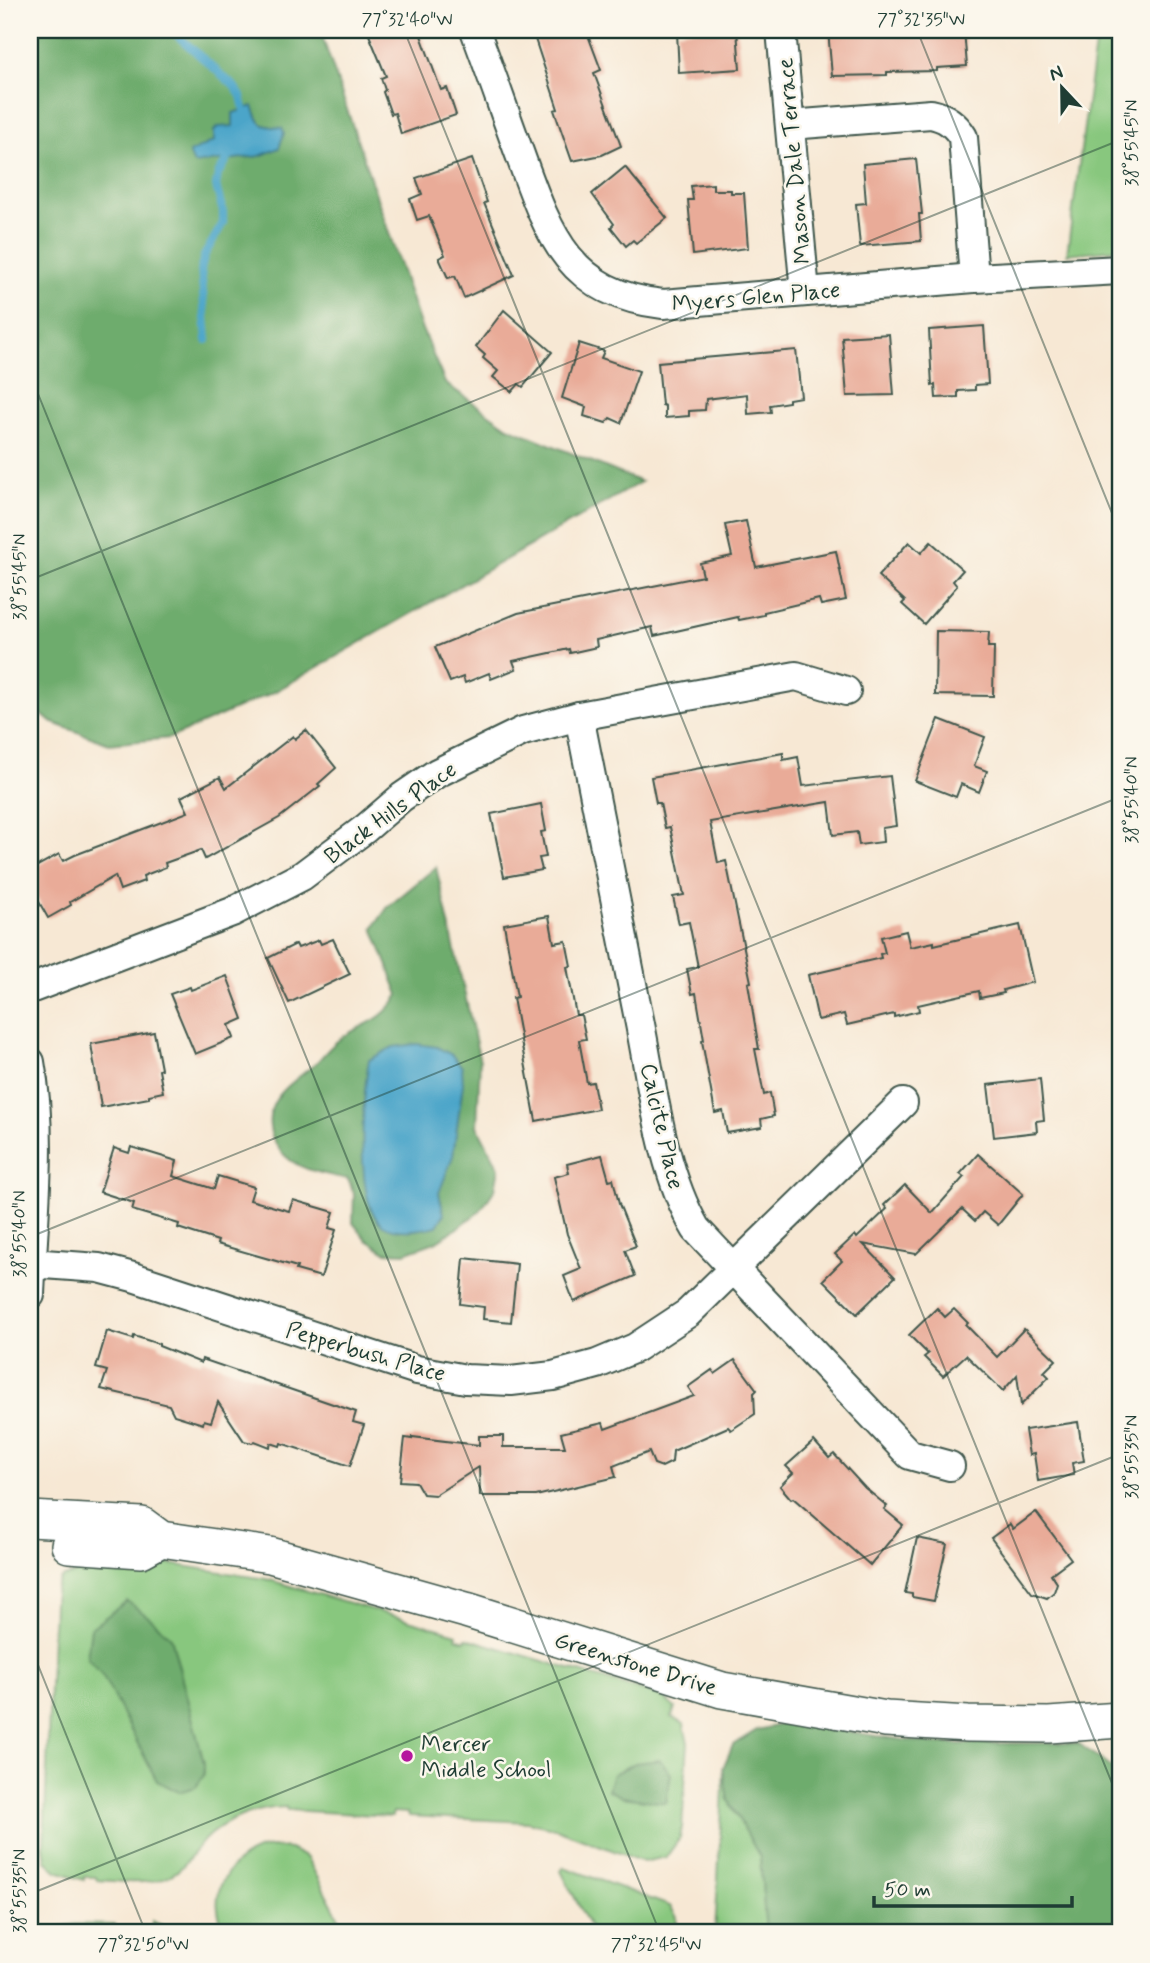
<svg xmlns="http://www.w3.org/2000/svg" width="1150" height="1963" viewBox="0 0 1150 1963" font-family="Mynerve,sans-serif">
<style>
.green{fill:#88c77e;stroke:#548259;stroke-width:2}
.forest{fill:#6eac6d;stroke:#467450;stroke-width:2}
.water{fill:#4ba5c9;stroke:#35717e;stroke-width:2}
.lines{fill:none;stroke-linecap:round;stroke-linejoin:round}
.stream{stroke:#4ba5c9;stroke-width:8}
.building{fill:#e9ab98}
.minor-casing{stroke:#3f574c;stroke-width:32}
.tertiary-casing{stroke:#3f574c;stroke-width:38}
.minor{stroke:#fff;stroke-width:28}
.tertiary{stroke:#fff;stroke-width:35}
.ticks{fill:none;stroke:#1f3d34;stroke-width:2;stroke-opacity:0.45}
.poi-dot{fill:#b5179e;stroke:#fbf7ec;stroke-width:2.5}
.labels{text-anchor:middle;stroke-width:5;stroke-linejoin:round;paint-order:stroke}
.street-label{font-size:23px;fill:#1f3d34;stroke:#fbf7ec}
.poi-label{font-size:23px;fill:#1f3d34;stroke:#fbf7ec;text-anchor:start}
.neatline{fill:none;stroke:#1f3d34;stroke-width:2.5}
.ticks-label{font-size:18px;text-anchor:middle;fill:#1f3d34}
</style>
<rect width="100%" height="100%" fill="#fbf7ec"/>
<filter id="ink" filterUnits="userSpaceOnUse"><feTurbulence type="fractalNoise" baseFrequency=".0143" numOctaves="2"/><feDisplacementMap in="SourceGraphic" scale="14" xChannelSelector="R" yChannelSelector="G"/><feConvolveMatrix kernelMatrix="1 2 1 2 8 2 1 2 1" color-interpolation-filters="sRGB"/></filter>
<filter id="wash" filterUnits="userSpaceOnUse"><feTurbulence type="fractalNoise" baseFrequency=".00686" numOctaves="4" result="noise"/><feDisplacementMap in="SourceGraphic" scale="28" xChannelSelector="R" yChannelSelector="G"/><feGaussianBlur stdDeviation="1.57" result="paint"/><feColorMatrix in="noise" values="0 0 0 0 0 0 0 0 0 0 0 0 0 0 0 0 0 1.4 0 .05"/><feComposite in="paint" operator="in"/></filter>
<g filter="url(#wash)">
<rect width="100%" height="100%" fill="#f7e8d4"/>
<g class="green">
<polygon points="1097,30 1120,30 1120,249 1067,254"/>
<path d="M76,1558L164,1563L266,1579L457,1634L456,1638L465,1641L466,1638L663,1697L675,1708L672,1717L684,1724L688,1743L682,1827L680,1838L666,1857L643,1862L554,1828L527,1822L409,1816L408,1813L393,1812L392,1816L287,1810L286,1807C257,1808 223,1819 202,1842C192,1853 186,1866 173,1874C150,1887 121,1881 97,1880L96,1877H84V1880L57,1871L46,1861L44,1846L52,1633C56,1614 50,1596 61,1578L77,1573L72,1566Z"/>
<polygon points="724,1770 728,1800 760,1857 766,1933 715,1933"/>
<path d="M270,1847L290,1849L307,1858L347,1933H227C202,1896 230,1853 270,1847Z"/>
<polygon points="564,1867 670,1906 677,1917 676,1933 593,1933 561,1871"/>
<polygon points="152,1921 178,1933 152,1933"/>
<polygon points="75,1924 115,1925 115,1933 51,1933 61,1927"/>
</g>
<g class="forest">
<polygon points="30,30 320,30 421,327 445,383 508,427 641,482 274,692 170,738 109,744 51,722 30,705"/>
<path d="M436,867L480,1061L477,1126L499,1168L495,1189L480,1211L459,1227L435,1242L405,1253L386,1252L367,1240L353,1223L354,1193L348,1179C317,1173 282,1168 271,1133C262,1097 295,1082 317,1062C324,1055 331,1045 340,1039C365,1021 379,1025 399,995L373,928L388,907Z"/>
<polygon points="127,1601 150,1618 171,1637 204,1763 204,1775 196,1787 179,1792 157,1781 102,1674 87,1658 91,1628"/>
<polygon points="788,1723 932,1744 1078,1743 1120,1774 1120,1933 766,1933 760,1857 728,1800 723,1768 733,1745 757,1730"/>
<polygon points="660,1760 671,1774 666,1803 622,1797 608,1790 613,1774 635,1763"/>
</g>
<g class="water">
<path d="M253,106C260,126 260,126 282,128L284,133L279,148L260,156L194,164L189,153L214,141V131L218,127L233,126V113Z"/>
<path d="M417,1044L437,1047L452,1055L462,1067L463,1084L453,1156L439,1193L444,1214L437,1226C421,1230 398,1234 383,1225C353,1206 363,1092 369,1060L393,1047Z"/>
</g>
<g class="lines">
<g class="stream">
<polyline points="171,30 234,86 241,96 246,117"/>
<polyline points="207,340 201,269 204,256 223,223 223,212 216,186 218,174 231,154"/>
</g>
</g>
<g id="blocks">
<g class="building">
<polygon points="367,30 419,30 441,90 447,88 456,115 401,134 395,113 391,114 383,92 385,90 381,78 386,76"/>
<polygon points="562,30 586,30 601,70 594,73 621,146 602,155 572,161 554,110 558,109 535,39"/>
<polygon points="689,30 737,30 740,69 679,73 677,32"/>
<polygon points="828,30 964,30 967,66 937,68 937,71 887,72 887,75 832,76"/>
<polygon points="472,159 487,202 484,203 514,275 464,298 455,276 448,278 439,258 445,255 429,216 417,220 410,199 422,194 416,178"/>
<polygon points="916,159 922,214 919,214 921,241 860,246 856,204 866,203 863,164"/>
<polygon points="625,167 667,218 636,243 633,240 626,246 611,227 614,224 592,194"/>
<polygon points="713,184 713,190 731,190 731,193 744,193 748,248 693,255 688,200 693,200 691,186"/>
<polygon points="504,310 552,352 523,387 519,384 512,392 493,377 498,371 483,358 485,355 476,347"/>
<polygon points="984,326 988,384 975,385 975,390 958,391 958,397 936,398 935,385 932,386 929,330"/>
<polygon points="889,334 894,395 847,396 842,337"/>
<polygon points="579,343 604,351 601,358 639,371 621,423 610,418 606,423 584,416 586,407 562,398"/>
<polygon points="796,350 801,397 789,399 789,402 770,405 771,412 748,414 747,394 706,399 705,410 689,411 689,416 665,418 665,406 662,405 658,362"/>
<polygon points="746,521 756,567 836,551 846,600 821,605 819,599 764,612 764,615 739,620 738,617 654,636 652,627 596,640 597,647 570,653 569,649 513,661 516,669 491,679 489,673 465,683 463,677 450,682 435,647 518,613 703,576 700,563 732,556 725,525"/>
<polygon points="909,542 921,553 931,542 963,570 953,581 957,586 924,624 902,604 905,601 878,576"/>
<polygon points="936,631 989,632 988,647 994,647 993,696 935,695"/>
<polygon points="939,719 985,737 974,766 987,771 979,792 961,784 956,797 915,781"/>
<polygon points="306,730 336,768 318,784 320,786 279,818 205,859 201,850 165,863 166,867 143,876 144,881 120,890 115,876 70,902 71,905 48,918 30,886 30,870 59,854 63,861 75,855 188,812 181,797 220,777 226,788 293,736 295,739"/>
<polygon points="783,753 783,760 798,757 803,786 890,776 896,826 882,828 883,842 859,845 857,832 833,835 829,802 710,822 718,863 726,861 751,982 748,983 759,1049 755,1049 764,1095 770,1093 774,1116 761,1119 762,1127 727,1133 723,1111 715,1113 702,1041 704,1040 696,993 692,994 687,969 698,967 689,922 679,924 673,897 684,895 670,827 665,828 660,803 656,803 651,777"/>
<polygon points="541,804 546,831 541,832 546,857 539,858 542,870 504,877 491,814"/>
<polygon points="549,916 554,943 566,941 571,966 567,967 576,1015 581,1015 586,1039 579,1040 587,1083 593,1082 598,1109 536,1121 513,998 517,997 504,924"/>
<polygon points="1020,925 1033,982 1003,990 1004,993 980,998 979,991 918,1005 919,1011 894,1017 894,1014 847,1025 844,1014 818,1020 808,975 881,958 880,954 885,953 881,937 906,931 910,947 934,942 934,945"/>
<polygon points="333,939 350,974 289,1003 268,958 296,944 298,948 319,940 321,944"/>
<polygon points="227,976 243,1019 229,1025 234,1038 195,1054 170,994 190,987 191,990"/>
<polygon points="154,1032 161,1069 159,1070 163,1092 149,1095 149,1098 101,1107 91,1044"/>
<polygon points="1040,1079 1044,1120 1036,1121 1037,1132 994,1137 988,1085"/>
<polygon points="131,1147 177,1161 173,1176 214,1189 218,1176 254,1187 250,1200 289,1211 293,1200 334,1212 329,1228 336,1230 321,1277 296,1270 297,1267 217,1244 218,1241 178,1228 179,1224 132,1210 134,1203 100,1192 114,1148 129,1153"/>
<polygon points="978,1154 1023,1194 998,1225 983,1212 975,1221 962,1209 916,1254 863,1244 895,1277 857,1314 823,1280 842,1261 835,1254 855,1235 857,1238 887,1209 884,1205 905,1185 932,1213 964,1177 960,1174"/>
<polygon points="602,1155 609,1180 613,1179 619,1204 636,1246 625,1250 635,1276 574,1302 564,1276 581,1269 567,1234 554,1177 569,1173 567,1164"/>
<polygon points="464,1258 517,1264 511,1322 483,1319 484,1307 460,1304"/>
<polygon points="937,1308 945,1317 954,1309 968,1323 966,1325 997,1357 1024,1329 1056,1360 1044,1372 1049,1377 1021,1405 1017,1375 1003,1391 966,1355 943,1376 924,1357 928,1354 909,1335"/>
<polygon points="107,1331 133,1339 134,1336 159,1344 159,1346 201,1363 202,1359 356,1412 353,1422 364,1425 350,1466 281,1443 280,1446 271,1443 270,1447 255,1441 252,1443 244,1441 218,1402 211,1422 204,1420 203,1424 174,1415 169,1405 101,1389 107,1371 96,1368"/>
<polygon points="735,1360 757,1390 754,1393 755,1414 731,1430 728,1427 673,1451 672,1462 662,1467 654,1464 649,1452 613,1466 616,1477 536,1496 480,1496 479,1467 435,1495 423,1494 416,1482 400,1481 405,1438 412,1439 412,1437 479,1445 479,1436 503,1436 503,1447 565,1447 561,1433 603,1423 605,1429 694,1396 688,1387 712,1370 715,1374"/>
<polygon points="1078,1422 1084,1461 1072,1463 1074,1475 1038,1481 1034,1454 1029,1455 1025,1430"/>
<polygon points="814,1441 829,1458 834,1454 865,1488 887,1506 884,1509 903,1525 870,1565 793,1498 791,1499 780,1486 793,1473 786,1466"/>
<polygon points="1036,1512 1071,1559 1051,1574 1057,1583 1054,1592 1047,1598 1032,1593 991,1538 1010,1524 1013,1529"/>
<polygon points="917,1538 947,1544 934,1601 912,1597 912,1594 905,1593"/>
</g>
</g>
</g>
<g filter="url(#ink)">
<use href="#blocks" fill-opacity="0" stroke="#3f574c" stroke-width="2"/>
<g class="lines">
<g class="minor-casing">
<g id="minor">
<path d="M475,30C490,70 504,111 519,152C548,232 567,294 663,304L974,278L1120,270"/>
<polyline points="781,30 805,292"/>
<path d="M790,125L931,114C946,117 955,124 963,137L974,278"/>
<path d="M579,716C599,818 619,921 640,1024C653,1090 662,1171 696,1229L910,1455L950,1466"/>
<polyline points="30,989 232,912 302,876 366,828 402,797 437,773 523,731 579,716 796,676 846,691"/>
<path d="M30,1062C44,1138 33,1218 30,1295"/>
<polyline points="30,1263 99,1268 133,1277 417,1370 466,1379 511,1381 553,1376 597,1364 635,1348 688,1313 903,1103"/>
</g>
</g>
<g class="tertiary-casing">
<g id="tertiary">
<polyline points="30,1519 142,1525 161,1539 270,1555 466,1610 722,1690 886,1719 968,1724 1049,1725 1120,1720"/>
<polyline points="69,1545 141,1550 161,1539"/>
</g>
</g>
<use href="#minor" class="minor"/>
<use href="#tertiary" class="tertiary"/>
</g>
</g>
<path class="ticks" d="M404,30L1120,1803M917,30L1120,533M30,374L660,1933M30,580L1120,140M30,1237L1120,797M30,1645L146,1933M30,1894L1120,1454"/>
<circle class="poi-dot" cx="407" cy="1756" r="7"/>
<g class="labels">
<g class="street-label">
<text transform="translate(793 161) rotate(-95)" y="8">Mason Dale Terrace</text>
<text transform="translate(756 296) rotate(-5)" y="8">Myers Glen Place</text>
<text transform="translate(390 812) rotate(-36)" y="8">Black Hills Place</text>
<text transform="translate(663 1126) rotate(77)" y="8">Calcite Place</text>
<text transform="translate(366 1351) rotate(16)" y="8">Pepperbush Place</text>
<text transform="translate(636 1663) rotate(17)" y="8">Greenstone Drive</text>
</g>
<g class="poi-label">
<text x="421" y="1751">Mercer<tspan x="421" dy="26">Middle School</tspan></text>
</g>
</g>
<rect width="1150" height="1963" fill="none" stroke="#fbf7ec" stroke-width="77"/>
<g transform="translate(1062 88) rotate(338)" stroke="#fbf7ec" stroke-width="5" paint-order="stroke">
<path d="M0-5L12 26L0 18L-12 26Z" fill="#1f3d34"/>
<text y="-10" font-size="19" font-weight="bold" text-anchor="middle" fill="#1f3d34">N</text>
</g>
<path d="M874 1896v10h198v-10" fill="none" stroke="#1f3d34" stroke-width="3.5"/>
<text x="884" y="1896" font-size="21" fill="#1f3d34" stroke="#fbf7ec" stroke-width="5" paint-order="stroke">50 m</text>
<rect x="38" y="38" width="1074" height="1886" class="neatline"/>
<g class="ticks-label">
<text x="407" y="25">77°32'40"W</text>
<text x="921" y="25">77°32'35"W</text>
<text transform="translate(1131 143) rotate(-90)" y="6">38°55'45"N</text>
<text transform="translate(19 577) rotate(-90)" y="6">38°55'45"N</text>
<text transform="translate(1131 800) rotate(-90)" y="6">38°55'40"N</text>
<text transform="translate(19 1234) rotate(-90)" y="6">38°55'40"N</text>
<text transform="translate(1131 1457) rotate(-90)" y="6">38°55'35"N</text>
<text transform="translate(19 1891) rotate(-90)" y="6">38°55'35"N</text>
<text x="143" y="1950">77°32'50"W</text>
<text x="656" y="1950">77°32'45"W</text>
</g>
</svg>
